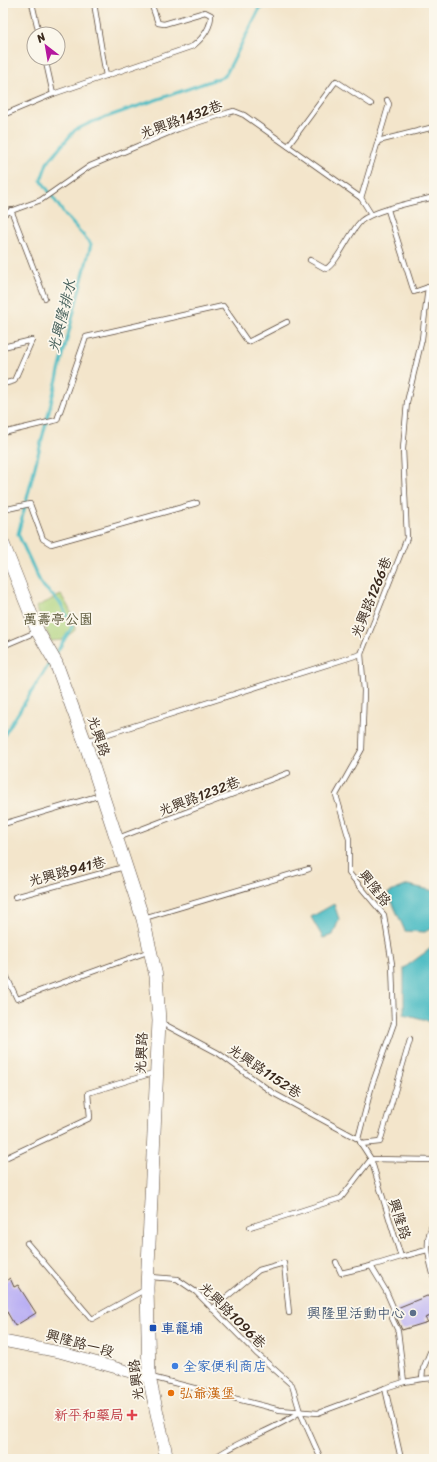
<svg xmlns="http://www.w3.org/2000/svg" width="437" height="1462" viewBox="0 0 437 1462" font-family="Sriracha,'LXGW WenKai TC',sans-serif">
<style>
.green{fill:#afd37d;stroke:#757e4e}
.water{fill:#4fbdc4;stroke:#457471}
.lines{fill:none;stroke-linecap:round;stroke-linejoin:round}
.stream{stroke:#4fbdc4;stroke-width:3}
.building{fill:#b5aaf4}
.service-casing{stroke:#574638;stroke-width:6}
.tertiary-casing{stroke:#574638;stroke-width:12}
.secondary-casing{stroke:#574638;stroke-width:14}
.service{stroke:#fff;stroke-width:4.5}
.tertiary{stroke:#fff;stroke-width:11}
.secondary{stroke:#fff;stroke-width:13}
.service-dot{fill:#5c6f8a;stroke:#fbf7ec;stroke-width:1.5}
.transit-dot{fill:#1a4fb4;stroke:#fbf7ec;stroke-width:1.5}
.shop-dot{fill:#3f7fe0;stroke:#fbf7ec;stroke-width:1.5}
.food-dot{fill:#e8710a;stroke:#fbf7ec;stroke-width:1.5}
.health-dot{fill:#e0444e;stroke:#fbf7ec;stroke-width:1.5}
.labels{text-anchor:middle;stroke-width:3.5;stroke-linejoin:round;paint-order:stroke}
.street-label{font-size:14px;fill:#3b2a1e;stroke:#fbf7ec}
.park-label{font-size:14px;fill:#585436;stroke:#fbf7ec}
.service-label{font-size:14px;fill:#4e5e75;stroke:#fbf7ec;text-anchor:end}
.transit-label{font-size:14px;fill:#164399;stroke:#fbf7ec;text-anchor:start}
.shop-label{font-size:14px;fill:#366cbe;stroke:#fbf7ec;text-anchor:start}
.food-label{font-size:14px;fill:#c56008;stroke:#fbf7ec;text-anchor:start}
.health-label{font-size:14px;fill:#be3a42;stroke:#fbf7ec;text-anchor:end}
.water-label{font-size:15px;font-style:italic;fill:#425d58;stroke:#fbf7ec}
</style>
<rect width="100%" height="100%" fill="#fbf7ec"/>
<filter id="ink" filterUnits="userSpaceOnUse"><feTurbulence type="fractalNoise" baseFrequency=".025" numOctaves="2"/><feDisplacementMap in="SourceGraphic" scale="8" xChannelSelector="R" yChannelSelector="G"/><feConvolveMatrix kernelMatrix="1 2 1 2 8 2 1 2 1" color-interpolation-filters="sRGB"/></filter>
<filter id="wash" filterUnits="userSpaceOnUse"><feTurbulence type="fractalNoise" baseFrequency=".012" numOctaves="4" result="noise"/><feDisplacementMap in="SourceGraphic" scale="16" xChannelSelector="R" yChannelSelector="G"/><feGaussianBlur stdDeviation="0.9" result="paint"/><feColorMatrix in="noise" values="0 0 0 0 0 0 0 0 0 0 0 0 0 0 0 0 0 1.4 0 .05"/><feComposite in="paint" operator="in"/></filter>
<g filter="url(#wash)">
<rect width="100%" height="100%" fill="#f3e5cb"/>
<path class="green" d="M61,595C69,607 74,616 75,630L62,640L51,641L36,607Z"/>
<g class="water">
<polygon points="408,885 434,891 434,926 425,932 405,931 388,893"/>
<polygon points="334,904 339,919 333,935 323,938 311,917"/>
<polygon points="434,946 434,1022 404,1014 404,968"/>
</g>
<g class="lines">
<g class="stream">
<polyline points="258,11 267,3"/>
<polyline points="55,655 72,627 61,604 41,584 18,534 91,244 65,215 41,180 47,163 75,130 92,122 225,76 258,12 259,3"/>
<polyline points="3,737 51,661"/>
</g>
</g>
<g id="blocks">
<g class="building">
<polygon points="10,1278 14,1287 18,1285 36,1313 15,1326 3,1305 3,1283"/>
<polygon points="427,1296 434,1298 434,1315 425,1318 428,1322 402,1330 396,1317 397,1308"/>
</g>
</g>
</g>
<g filter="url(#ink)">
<use href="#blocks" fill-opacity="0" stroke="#574638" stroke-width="1"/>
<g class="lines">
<g class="service-casing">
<g id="service">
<polyline points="32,3 39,34"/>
<polyline points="94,3 106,76"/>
<polyline points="45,58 53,94"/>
<path d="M3,115L53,94L193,46C203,38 211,28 211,15L205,12L164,24L158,23L151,3"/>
<polyline points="378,141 434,127"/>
<polyline points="288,146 336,81 371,104"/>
<polyline points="361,198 389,104 387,100"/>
<polyline points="11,210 45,298"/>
<polyline points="388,210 414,292 434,285"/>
<polyline points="3,214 41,200 90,166 178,129 227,113 234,111 244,115 361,198 371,214"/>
<path d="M310,260L326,269C338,262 349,233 361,221C374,210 415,202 434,197"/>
<polyline points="3,347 32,340"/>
<polyline points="3,384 14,381 32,340"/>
<polyline points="3,433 57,420 86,337 223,306 248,342 287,322"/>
<polyline points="3,510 30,504 43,539 51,544 197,503"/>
<polyline points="3,646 36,632"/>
<polyline points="86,741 361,654 407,538 403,449 407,402 422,339 428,287"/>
<polyline points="3,824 101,795"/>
<polyline points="118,838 288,773"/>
<polyline points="15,897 124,867"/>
<polyline points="144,918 309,869"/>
<polyline points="5,973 17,999 150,951"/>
<polyline points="160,1022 218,1053 273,1093 358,1139"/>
<polyline points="358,1139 372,1085 394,1023 392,964 384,915 349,873 349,839 336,795 362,749 364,691 361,654"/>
<polyline points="360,1142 371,1159 434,1160"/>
<polyline points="361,1144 380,1142 410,1040"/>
<polyline points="3,1159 90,1118 88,1093 156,1072"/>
<polyline points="371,1159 401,1257 371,1266 386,1291 393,1307 392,1318 398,1331 404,1382"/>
<path d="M434,1222C423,1241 429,1258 434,1278"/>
<polyline points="250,1227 341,1198 371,1159"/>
<polyline points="27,1243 92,1319 146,1289"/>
<polyline points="401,1257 427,1250"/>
<polyline points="336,1262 341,1273 371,1266"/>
<polyline points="150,1277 177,1279 196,1292 256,1353 292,1385 300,1412 321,1459"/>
<polyline points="212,1309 259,1270 284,1263 289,1313"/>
<polyline points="151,1377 280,1410 318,1413 385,1388 404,1382 422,1379 423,1369 434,1343"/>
<polyline points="422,1379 434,1378"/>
<polyline points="385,1388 401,1459"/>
<path d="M213,1459C240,1439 273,1431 300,1412"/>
</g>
</g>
<g class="tertiary-casing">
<polyline id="tertiary" points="3,1341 59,1352 149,1377"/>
</g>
<g class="secondary-casing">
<polyline id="secondary" points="3,544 38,632 56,663 85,742 143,919 156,976 159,1021 147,1288 149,1377 167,1459"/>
</g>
<use href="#service" class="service"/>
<use href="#tertiary" class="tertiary"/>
<use href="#secondary" class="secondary"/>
</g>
</g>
<circle class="service-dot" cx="413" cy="1313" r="4"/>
<rect class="transit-dot" x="149" y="1324" width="8" height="8" rx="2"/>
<circle class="shop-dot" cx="175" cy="1366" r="4"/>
<circle class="food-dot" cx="171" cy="1393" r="4"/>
<path class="health-dot" d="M130 1409h4v4h4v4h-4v4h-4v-4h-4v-4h4z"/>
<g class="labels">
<g class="street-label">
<text transform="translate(181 119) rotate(-20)" y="5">光興路1432巷</text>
<text transform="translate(371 597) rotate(-68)" y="5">光興路1266巷</text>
<text transform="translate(99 736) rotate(71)" y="5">光興路</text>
<text transform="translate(199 796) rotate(-21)" y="5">光興路1232巷</text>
<text transform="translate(67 871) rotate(-15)" y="5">光興路941巷</text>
<text transform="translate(375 888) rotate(51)" y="5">興隆路</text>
<text transform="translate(141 1053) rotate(-87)" y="5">光興路</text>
<text transform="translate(265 1071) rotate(34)" y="5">光興路1152巷</text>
<text transform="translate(400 1219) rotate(72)" y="5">興隆路</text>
<text transform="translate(233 1315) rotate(45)" y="5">光興路1096巷</text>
<text transform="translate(80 1343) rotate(15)" y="5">興隆路一段</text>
<text transform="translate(136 1380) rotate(-97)" y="5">光興路</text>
</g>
<g class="park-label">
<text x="58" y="624">萬壽亭公園</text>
</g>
<g class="service-label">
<text x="405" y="1318">興隆里活動中心</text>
</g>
<g class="transit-label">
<text x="161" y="1333">車籠埔</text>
</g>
<g class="shop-label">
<text x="183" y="1371">全家便利商店</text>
</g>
<g class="food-label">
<text x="179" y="1398">弘爺漢堡</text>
</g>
<g class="health-label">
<text x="124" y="1420">新平和藥局</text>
</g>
<g class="water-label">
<text transform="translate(62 316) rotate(-76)" y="5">光興隆排水</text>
</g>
</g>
<rect width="437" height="1462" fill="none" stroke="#fbf7ec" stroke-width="16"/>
<g transform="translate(46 46) rotate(329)"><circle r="19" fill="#fbf7ec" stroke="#aea59a"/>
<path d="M0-3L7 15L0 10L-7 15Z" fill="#b5179e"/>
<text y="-6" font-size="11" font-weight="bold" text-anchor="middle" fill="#3b2a1e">N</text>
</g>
</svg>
